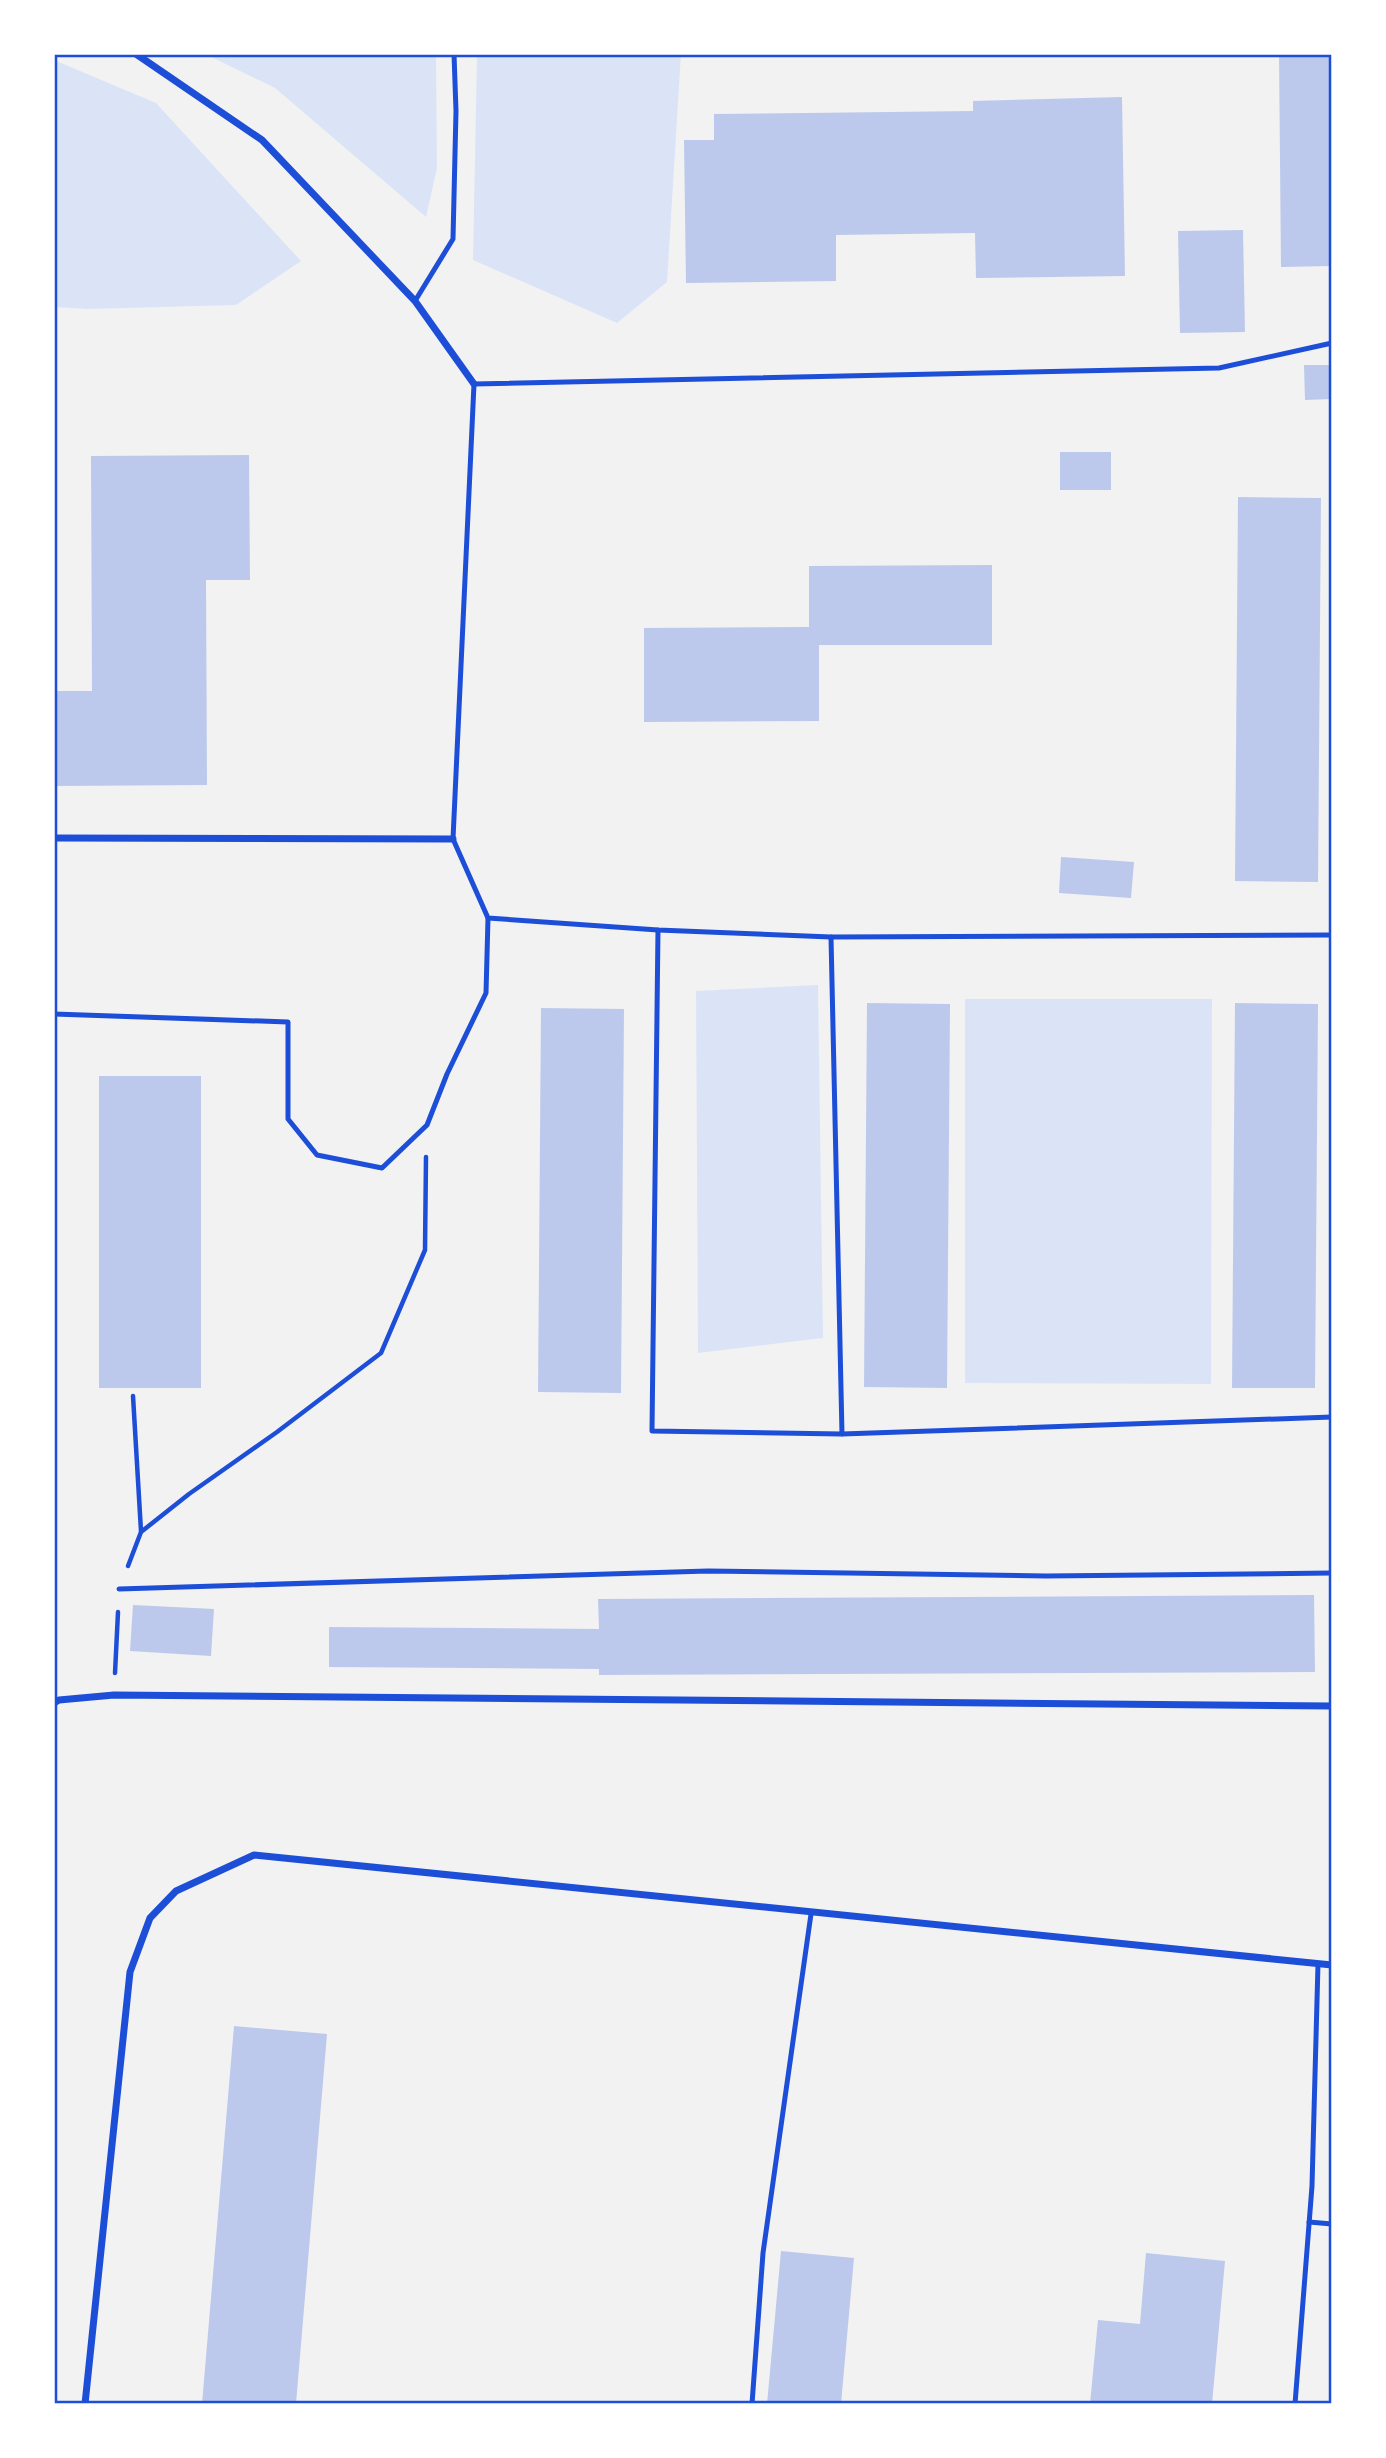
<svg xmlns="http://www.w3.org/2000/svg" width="1386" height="2458" viewBox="0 0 1386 2458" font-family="'PT Serif',serif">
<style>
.green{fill:#dbe4f7}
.building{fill:#bdc9ec}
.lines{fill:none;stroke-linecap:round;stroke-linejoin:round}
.path{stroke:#1d4ed8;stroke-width:4.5}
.service{stroke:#1d4ed8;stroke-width:5}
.minor{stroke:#1d4ed8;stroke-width:7}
.neatline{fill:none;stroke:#1d4ed8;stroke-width:2.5}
</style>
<rect width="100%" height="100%" fill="#f2f2f2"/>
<g class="green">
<polygon points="205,54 436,54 437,168 426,217 275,88"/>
<polygon points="477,54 681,54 667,282 617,323 473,260"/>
<polygon points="54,60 156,103 301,261 236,305 88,309 54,307"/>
<polygon points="818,985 823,1338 698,1353 696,991"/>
<polygon points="965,999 1212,999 1211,1384 965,1383"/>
</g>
<g class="building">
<polygon points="1279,54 1332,54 1332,266 1281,267"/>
<polygon points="1122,97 1125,276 976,278 975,233 836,235 836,281 686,283 684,140 714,140 714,114 973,111 973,101"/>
<polygon points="1243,230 1245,332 1180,333 1178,231"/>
<polygon points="1304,365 1332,365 1332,399 1305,400"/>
<rect x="1060" y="452" width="51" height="38"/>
<polygon points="249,455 250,580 206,580 207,785 54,786 54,691 92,691 91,456"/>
<polygon points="1238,497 1321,498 1318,882 1235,881"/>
<polygon points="992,565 992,645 819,645 819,721 644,722 644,628 809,627 809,566"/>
<polygon points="1061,857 1134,862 1131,898 1059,893"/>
<polygon points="867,1003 950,1004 947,1388 864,1387"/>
<polygon points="1235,1003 1318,1004 1315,1388 1232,1388"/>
<polygon points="541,1008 624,1009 621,1393 538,1392"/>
<rect x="99" y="1076" width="102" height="312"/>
<polygon points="1314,1595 1315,1672 599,1675 599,1669 329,1667 329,1627 599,1629 598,1599"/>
<polygon points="133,1605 214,1609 211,1656 130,1651"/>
<polygon points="234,2026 327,2034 296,2404 202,2404"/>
<polygon points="781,2251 854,2258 841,2404 767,2404"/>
<polygon points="1146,2253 1225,2261 1212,2404 1090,2404 1098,2320 1140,2324"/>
</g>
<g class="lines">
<g class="path">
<polyline points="133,1396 141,1531"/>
<polyline points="128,1566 141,1532 189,1494 277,1432 381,1353 425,1250 426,1157"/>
<polyline points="115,1673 118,1612"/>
</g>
<g class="service">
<polyline points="415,301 453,239 456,111 454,54"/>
<polyline points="1332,343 1219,368 474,384 453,839 488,918 658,930 831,937 1332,935"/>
<polyline points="658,930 652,1431 842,1434 831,937"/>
<polyline points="54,1014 288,1022 288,1119 317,1155 382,1168 427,1125 447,1074 486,993 488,918"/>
<polyline points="842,1434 1332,1417"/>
<polyline points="119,1589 708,1571 1046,1576 1332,1573"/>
<polyline points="1309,2222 1332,2224"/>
<polyline points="752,2404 763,2253 811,1914"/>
<polyline points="1295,2404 1312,2186 1318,1964"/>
</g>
<g class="minor">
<polyline points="136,54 262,140 415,301 474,384"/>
<polyline points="54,838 453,839"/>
<polyline points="54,1703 59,1700 114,1695 1332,1706"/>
<polyline points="85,2404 130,1972 150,1918 176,1891 254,1855 1332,1965"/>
</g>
</g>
<rect width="1386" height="2458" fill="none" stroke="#ffffff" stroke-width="112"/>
<rect x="56" y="56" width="1274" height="2346" class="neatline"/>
</svg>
